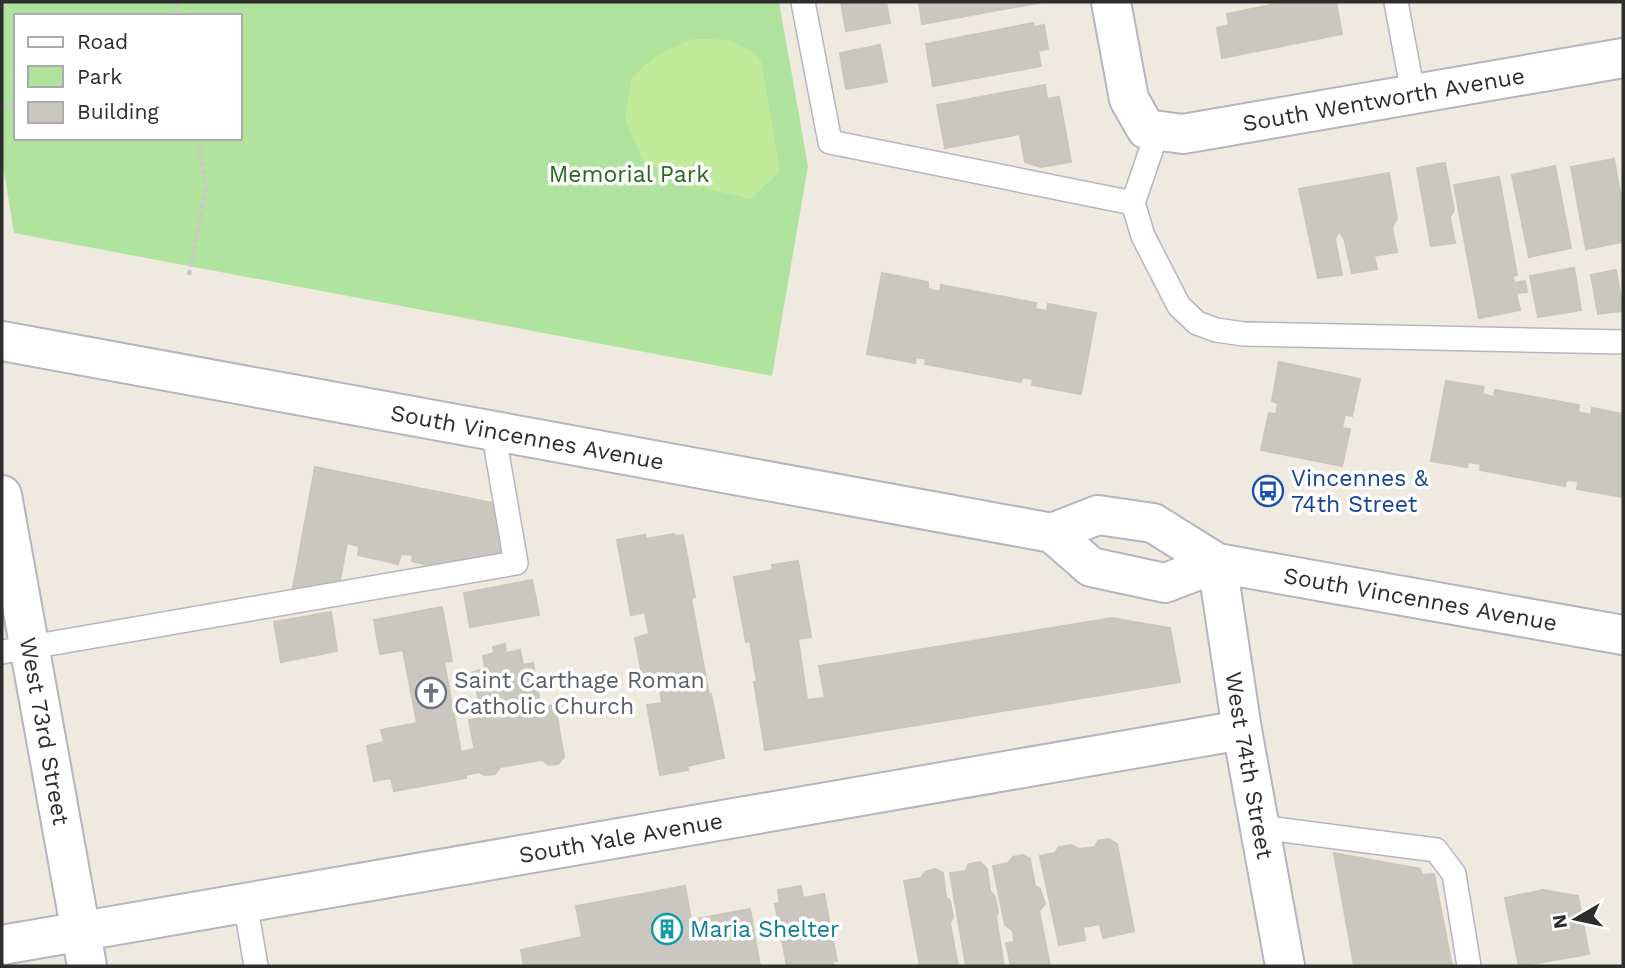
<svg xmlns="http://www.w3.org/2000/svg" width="1625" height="968" viewBox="0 0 1625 968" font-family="'Work Sans',sans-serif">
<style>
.green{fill:#b0e39e;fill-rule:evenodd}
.pitch{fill:#c2ea9b}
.building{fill:#cac6c0;stroke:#cac6ba;stroke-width:2}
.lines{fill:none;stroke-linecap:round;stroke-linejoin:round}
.lane-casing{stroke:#b4b5c0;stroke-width:26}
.street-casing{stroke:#b4b5c0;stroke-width:42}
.secondary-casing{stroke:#b4b5c0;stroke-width:42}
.path{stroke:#c8c8c8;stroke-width:4.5;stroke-dasharray:5 3.5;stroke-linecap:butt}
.lane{stroke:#fff;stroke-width:23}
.street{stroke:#fff;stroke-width:38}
.secondary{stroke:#fff;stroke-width:38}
.labels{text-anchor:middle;stroke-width:7;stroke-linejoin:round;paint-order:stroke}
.street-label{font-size:23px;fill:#2d2d2d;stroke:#fff}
.park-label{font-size:23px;fill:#266b1c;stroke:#fff}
.transit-label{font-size:23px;fill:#164399;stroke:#fff;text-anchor:start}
.worship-label{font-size:23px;fill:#5b616d;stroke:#fff;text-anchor:start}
.culture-label{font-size:23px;fill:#0d838f;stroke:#fff;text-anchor:start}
</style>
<rect width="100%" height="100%" fill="#eeeae0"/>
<path class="green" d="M2,2H779L808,166L772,376L14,233L2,159ZM16,16H240V138H16Z"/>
<path class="pitch" d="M693,39C723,39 739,38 761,61L780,172L750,199L685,183L643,161L625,119L631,78L657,55Z"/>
<g class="building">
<polygon points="841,2 886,2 890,23 846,31"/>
<polygon points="919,2 1043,2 922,24"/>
<polygon points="1286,2 1336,2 1342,34 1222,58 1217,28 1229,25 1227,14"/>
<polygon points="1033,23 1034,27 1044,25 1048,49 1038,51 1041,66 933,86 926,44"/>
<polygon points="880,45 887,82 846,89 840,53"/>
<polygon points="1045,85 1047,99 1059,97 1071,162 1041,167 1025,162 1020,134 945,148 937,105"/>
<polygon points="1614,159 1623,208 1623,242 1586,249 1571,167"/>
<polygon points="1445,163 1454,210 1450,217 1455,243 1431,246 1417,168"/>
<polygon points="1555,166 1571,248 1529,257 1512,175"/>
<polygon points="1389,173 1397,219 1392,227 1397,252 1374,256 1377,269 1352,273 1344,238 1339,231 1335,239 1342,275 1318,278 1299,189"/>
<polygon points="1499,177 1517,275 1513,276 1514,283 1525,281 1527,292 1516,293 1520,310 1479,318 1454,185"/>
<polygon points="1574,268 1581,310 1538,317 1530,276"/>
<polygon points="1616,270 1623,311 1598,314 1591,275"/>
<polygon points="882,273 928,282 928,289 940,292 941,285 1036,303 1035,309 1047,311 1048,304 1096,313 1081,394 1032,385 1033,379 1022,377 1021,382 925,364 926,359 916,357 915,363 867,354"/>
<polygon points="1279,362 1360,379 1352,416 1345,414 1342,428 1350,429 1342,466 1261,450 1269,413 1276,414 1278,403 1272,401"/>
<polygon points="1446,381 1484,387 1482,394 1494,397 1495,390 1579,405 1578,412 1591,415 1592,408 1623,414 1623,497 1577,489 1578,481 1566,480 1565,486 1480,470 1481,464 1468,462 1467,467 1431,461"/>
<polygon points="315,467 498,504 508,553 425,569 424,564 412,561 413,555 401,554 398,564 358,555 359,546 347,543 339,585 293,588"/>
<polygon points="674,534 674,536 683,535 695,597 691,598 709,695 711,694 724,758 687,766 688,770 660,775 647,705 662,703 658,675 643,679 635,638 649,634 645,612 631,615 617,540 645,535 646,539"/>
<polygon points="798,561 811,637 798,639 807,700 825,698 819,666 1112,618 1170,628 1180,682 765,750 754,682 757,682 750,641 746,642 734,577 773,570 772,565"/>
<polygon points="532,580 539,615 470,627 464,593"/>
<polygon points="442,607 452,661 444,662 461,752 474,749 479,772 466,775 466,778 394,791 391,778 374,781 367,746 384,742 381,730 417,723 403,650 380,654 374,620"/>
<polygon points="331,612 337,651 281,662 274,622"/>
<polygon points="505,644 506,653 520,650 523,665 533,663 541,708 555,705 564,757 558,764 549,765 542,760 500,767 495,774 484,775 479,772 469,720 482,718 473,672 485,669 483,656 494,653 493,647"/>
<polygon points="1109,839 1117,844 1134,931 1103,938 1100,924 1083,927 1085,940 1059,945 1040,856 1055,853 1059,847 1071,845 1079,849 1095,847 1098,841"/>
<polygon points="1334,853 1420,869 1422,875 1434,874 1452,966 1354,966"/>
<polygon points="1023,855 1030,859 1035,886 1040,889 1045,904 1039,911 1050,966 1011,966 1006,943 1014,942 1013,931 1005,925 993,866 1008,863 1013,857"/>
<polygon points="980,862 987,869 990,891 995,897 998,913 996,917 1004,966 966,966 950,873 965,871 969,864"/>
<polygon points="935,869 943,873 946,897 950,901 953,917 950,923 958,966 920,966 904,881 921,878 925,872"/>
<polygon points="685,886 691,920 750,909 760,966 524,966 521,950 582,937 576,906"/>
<polygon points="801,886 803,898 824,894 837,961 832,961 834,966 787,966 775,904 780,903 778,890"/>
<polygon points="1543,890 1578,896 1589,954 1519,966 1505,898"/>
</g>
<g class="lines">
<g class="lane-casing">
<g id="lane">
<polyline points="803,2 830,142 1133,203"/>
<polyline points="1396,2 1413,93"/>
<polyline points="1158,130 1133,203 1143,236 1179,306 1197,323 1216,330 1244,334 1623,342"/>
<polyline points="2,652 516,563 493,430"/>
<polyline points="1260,827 1436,850 1454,874 1469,966"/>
<polyline points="245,902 256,966"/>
</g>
</g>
<g class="street-casing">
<g id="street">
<path id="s1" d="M1111,2L1129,99L1146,129L1183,134L1623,58"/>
<path id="s2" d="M2,495L87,966"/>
<path id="s3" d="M1217,563L1242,730L1285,966"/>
<path id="s4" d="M2,945L1242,730"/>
</g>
</g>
<g class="secondary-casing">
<g id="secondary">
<path id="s5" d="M2,341L1052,533L1091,567L1165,583L1217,563"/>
<path id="s6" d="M1052,533L1098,515L1153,523L1217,563L1623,635"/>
</g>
</g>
<g class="path">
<polyline points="176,2 178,16"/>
<polyline points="2,107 16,105"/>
<polyline points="189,275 206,189 198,138"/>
</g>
<use href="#lane" class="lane"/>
<use href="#street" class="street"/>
<use href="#secondary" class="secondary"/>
</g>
<defs>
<g id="bus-ring" transform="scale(1.575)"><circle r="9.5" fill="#fff" stroke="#1a4fb4" stroke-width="1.5"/><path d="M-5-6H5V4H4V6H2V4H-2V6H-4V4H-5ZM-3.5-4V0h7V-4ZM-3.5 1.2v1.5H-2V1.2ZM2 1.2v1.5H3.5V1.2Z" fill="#1a4fb4"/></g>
<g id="church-ring" transform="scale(1.575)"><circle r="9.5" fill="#fff" stroke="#6b7280" stroke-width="1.5"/><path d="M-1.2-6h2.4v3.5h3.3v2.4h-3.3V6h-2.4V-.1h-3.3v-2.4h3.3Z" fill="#6b7280"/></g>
<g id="building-ring" transform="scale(1.575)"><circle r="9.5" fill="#fff" stroke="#0f9aa8" stroke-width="1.5"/><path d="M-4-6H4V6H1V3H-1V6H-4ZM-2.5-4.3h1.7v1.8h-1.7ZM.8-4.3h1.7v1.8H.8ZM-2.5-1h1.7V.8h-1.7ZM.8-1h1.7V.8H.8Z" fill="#0f9aa8"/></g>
</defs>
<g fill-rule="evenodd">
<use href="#bus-ring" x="1268" y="491"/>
<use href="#church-ring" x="431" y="693"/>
<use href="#building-ring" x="667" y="929"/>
</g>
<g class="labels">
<g class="street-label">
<text dy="8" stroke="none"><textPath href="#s1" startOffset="374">South Wentworth Avenue</textPath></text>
<text dy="8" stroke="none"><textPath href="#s5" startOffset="534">South Vincennes Avenue</textPath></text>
<text dy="8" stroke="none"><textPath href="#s6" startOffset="387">South Vincennes Avenue</textPath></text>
<text dy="8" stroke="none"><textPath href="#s2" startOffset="240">West 73rd Street</textPath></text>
<text dy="8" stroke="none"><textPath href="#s3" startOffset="205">West 74th Street</textPath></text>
<text dy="8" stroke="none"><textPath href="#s4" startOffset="628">South Yale Avenue</textPath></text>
</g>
<g class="park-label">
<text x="629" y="182">Memorial Park</text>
</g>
<g class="transit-label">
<text x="1291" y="486">Vincennes &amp;<tspan x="1291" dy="26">74th Street</tspan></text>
</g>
<g class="worship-label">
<text x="454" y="688">Saint Carthage Roman<tspan x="454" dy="26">Catholic Church</tspan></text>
</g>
<g class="culture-label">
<text x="690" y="937">Maria Shelter</text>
</g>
</g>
<rect width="1625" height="968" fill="none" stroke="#2d2d2d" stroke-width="7"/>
<rect x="14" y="14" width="228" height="126" fill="#ffffff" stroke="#ababab" stroke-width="2"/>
<rect x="28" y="37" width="35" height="10" fill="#ffffff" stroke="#ababab" stroke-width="2"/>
<text x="77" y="49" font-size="21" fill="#2d2d2d">Road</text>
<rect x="28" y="66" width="35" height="21" fill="#b0e39e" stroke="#ababab" stroke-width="2"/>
<text x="77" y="84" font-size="21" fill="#2d2d2d">Park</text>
<rect x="28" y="102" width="35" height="21" fill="#cac6c0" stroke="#ababab" stroke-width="2"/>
<text x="77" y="119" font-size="21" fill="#2d2d2d">Building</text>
<g transform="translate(1576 919) rotate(261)" stroke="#ffffff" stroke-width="5" paint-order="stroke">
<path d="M0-5L12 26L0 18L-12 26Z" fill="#2d2d2d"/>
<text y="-10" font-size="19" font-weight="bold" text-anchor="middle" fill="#2d2d2d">N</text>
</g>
</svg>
